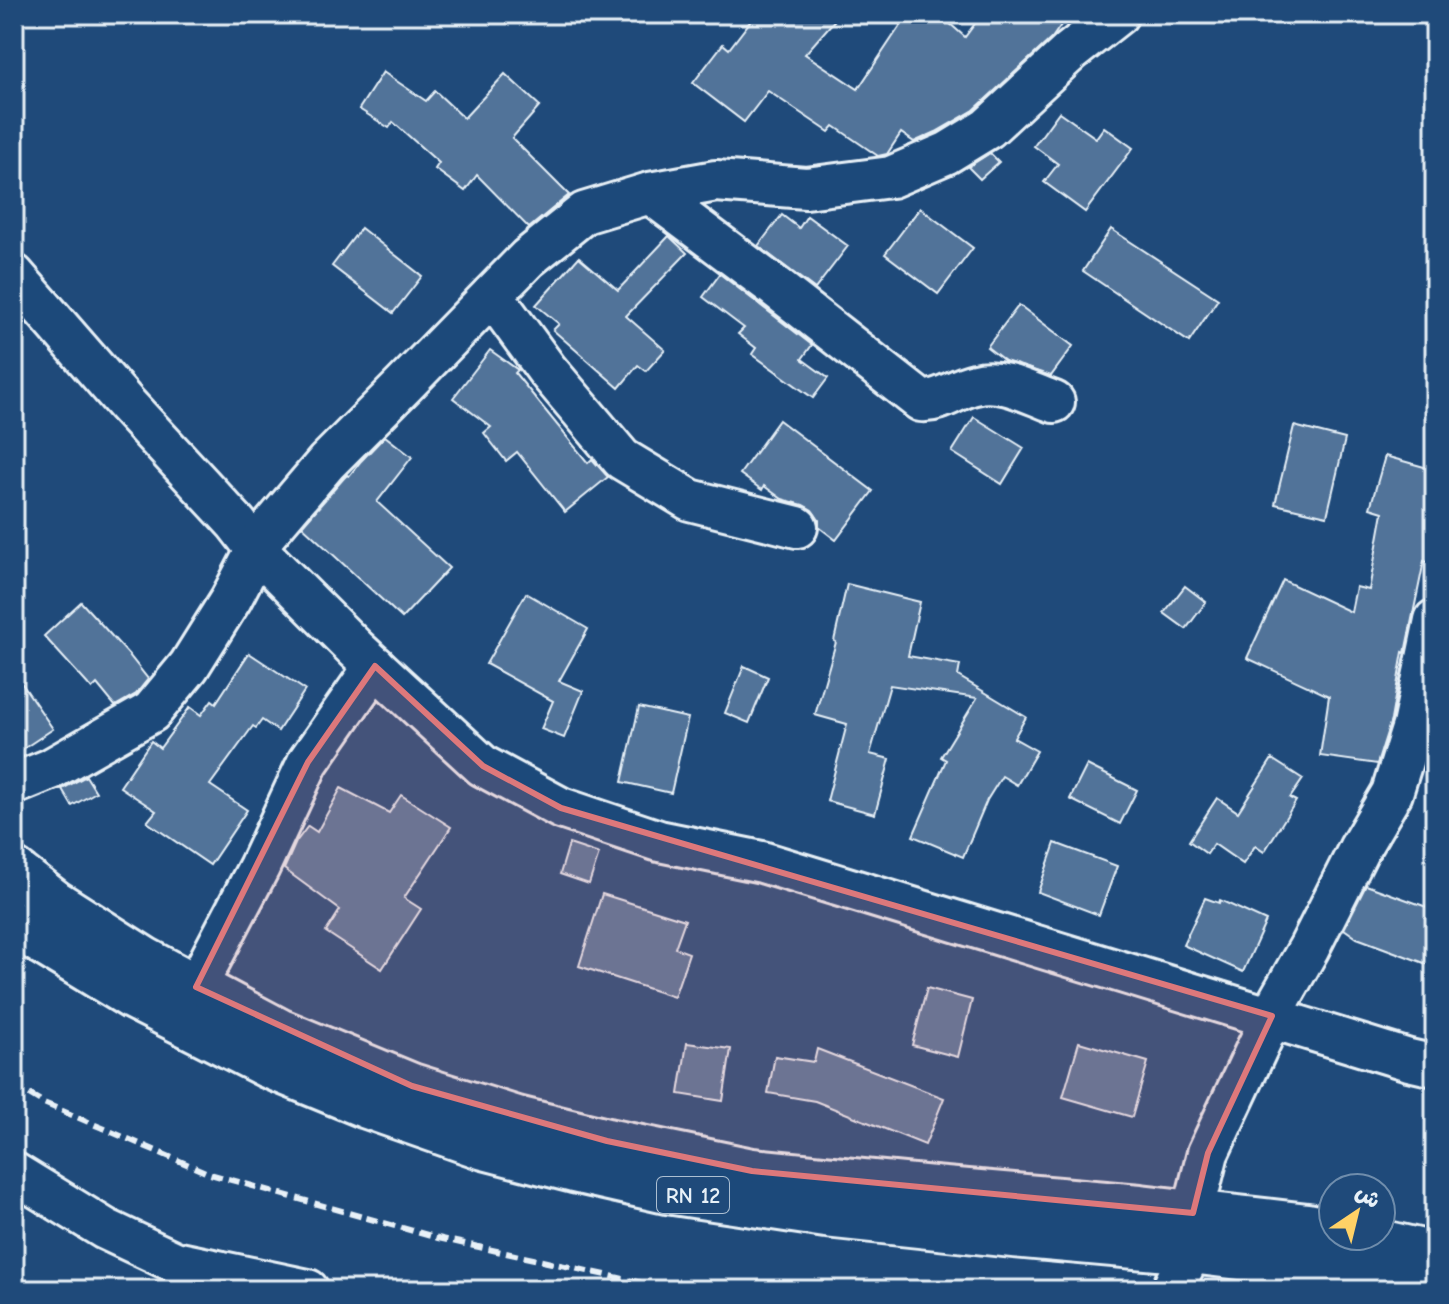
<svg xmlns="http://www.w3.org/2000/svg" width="1449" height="1304" viewBox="0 0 1449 1304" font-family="'Comic Neue','Playpen Sans Arabic',sans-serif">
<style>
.building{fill:#517399;stroke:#e8f1f8;stroke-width:2}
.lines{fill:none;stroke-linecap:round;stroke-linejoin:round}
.minor-casing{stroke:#e8f1f8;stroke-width:46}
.highway-casing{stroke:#e8f1f8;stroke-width:50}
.minor{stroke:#1f4a7a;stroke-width:40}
.highway{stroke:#1f4a7a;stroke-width:44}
.rail{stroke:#e8f1f8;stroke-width:6;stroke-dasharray:12 6;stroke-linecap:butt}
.marked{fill:#dd787b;fill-opacity:0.2;stroke:#dd787b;stroke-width:6;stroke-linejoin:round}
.labels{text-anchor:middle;stroke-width:8;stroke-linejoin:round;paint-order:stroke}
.shield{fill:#1f4a7a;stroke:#acbfd2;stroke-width:2}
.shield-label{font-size:22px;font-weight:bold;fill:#e8f1f8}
</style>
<rect width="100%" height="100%" fill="#1f4a7a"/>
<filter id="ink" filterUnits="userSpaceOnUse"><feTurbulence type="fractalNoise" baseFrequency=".0125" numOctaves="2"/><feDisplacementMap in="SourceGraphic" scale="16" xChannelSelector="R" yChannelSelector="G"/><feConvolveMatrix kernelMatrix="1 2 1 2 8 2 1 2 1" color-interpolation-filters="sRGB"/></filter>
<g filter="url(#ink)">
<g class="building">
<polygon points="756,14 840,14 805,54 858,89 908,14 939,14 965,37 982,14 1047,14 1061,25 1052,38 974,110 936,132 914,142 901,133 887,154 878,156 834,126 829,132 768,91 744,122 693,83 723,44 729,49"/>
<polygon points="383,72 426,101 435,91 464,118 505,74 540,106 512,138 569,195 529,228 477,175 465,191 435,169 439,163 393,122 389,128 359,109"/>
<polygon points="1059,112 1096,138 1104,127 1133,148 1085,212 1044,182 1058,164 1034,146"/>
<polygon points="990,153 999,162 980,179 968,167"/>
<polygon points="920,208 973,248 938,294 885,254"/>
<polygon points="782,215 799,228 807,216 848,246 815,289 758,246"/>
<polygon points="361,228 422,276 393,313 332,266"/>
<polygon points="1111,229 1218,299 1189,342 1083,271"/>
<polygon points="669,236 687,253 626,316 665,350 646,371 638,365 619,388 553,330 559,324 536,305 579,257 618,290"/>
<polygon points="720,274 812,345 802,359 828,378 813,398 752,354 756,348 738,334 744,328 703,297"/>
<polygon points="1019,305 1073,346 1051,376 1005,361 987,347"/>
<polygon points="490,350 518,370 515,373 588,463 592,459 608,477 565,512 517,452 506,461 484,433 491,427 453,398"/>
<polygon points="974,417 1024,448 1002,484 952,452"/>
<polygon points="779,420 873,491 836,540 819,527 819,520 812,510 803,505 782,499 764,486 762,490 740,474"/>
<polygon points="1294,426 1345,439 1327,516 1275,504"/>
<polygon points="385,436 412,457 377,502 449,568 402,618 302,526 344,478 347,475 349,476 361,461"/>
<polygon points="1385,456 1435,470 1435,544 1431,563 1424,561 1405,653 1403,652 1391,720 1377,764 1320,756 1329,696 1247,658 1283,580 1351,612 1356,587 1369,590 1383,512 1370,508"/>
<polygon points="847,584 920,602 908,656 960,665 958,676 1026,717 1014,738 1037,751 1017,785 1002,776 987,800 963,857 913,836 946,760 941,757 977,698 890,685 870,754 890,759 875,814 827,801 847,724 815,715 836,642 834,641"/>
<polygon points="1185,586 1206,602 1186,629 1164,613"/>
<polygon points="526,593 588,629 559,681 583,691 564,738 541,729 553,701 486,664"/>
<polygon points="81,602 129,655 148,679 136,694 115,706 97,684 92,689 44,636"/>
<polygon points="249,653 305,690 278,731 262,720 256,728 253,726 210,785 247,810 210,865 147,822 156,811 120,787 151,741 160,748 190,707 201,715 212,700 216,703"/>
<polygon points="744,666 768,677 749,723 725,713"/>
<polygon points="14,672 53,729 14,755"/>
<polygon points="639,707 688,718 671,793 622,782"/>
<polygon points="1272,759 1303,779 1290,798 1296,801 1264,852 1255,846 1243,864 1214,844 1207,854 1189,841 1217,798 1238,812"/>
<polygon points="1087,765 1137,790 1120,824 1070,799"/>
<polygon points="86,776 96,792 72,806 62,789"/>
<polygon points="341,788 389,813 401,795 451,827 404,898 421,909 382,969 326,932 340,910 284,869 296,842 308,826 317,832"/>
<polygon points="1055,843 1117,866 1099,915 1038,892"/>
<polygon points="569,844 599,854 589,884 560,874"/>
<polygon points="1366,885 1435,910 1435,967 1357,938 1344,929"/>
<polygon points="602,894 685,920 675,948 689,953 674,997 579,966"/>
<polygon points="1205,898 1219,903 1220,900 1266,921 1243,972 1183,945"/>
<polygon points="927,988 972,1000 958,1057 912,1045"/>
<polygon points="1079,1042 1148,1062 1132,1117 1063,1097"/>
<polygon points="687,1043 731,1049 723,1101 679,1094"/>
<polygon points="817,1049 944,1098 925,1145 815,1101 768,1093 775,1056 814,1062"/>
</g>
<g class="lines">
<g class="minor-casing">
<g id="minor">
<path d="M650,193L774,286L921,401C940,403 956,388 975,384C1001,377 1029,393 1054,402"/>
<polyline points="14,275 126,404 236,523 257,550 356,649 483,766 561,808 659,841 762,862 1409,1060 1435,1066"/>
<polyline points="492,295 547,370 622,459 690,500 797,527"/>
<polyline points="14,784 51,769 151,712 189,666 231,599 264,536 327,462 404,385 528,258 584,213 650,193 716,181 806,188 891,177 947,153 988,128 1071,51 1118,14"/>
<polyline points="196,987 259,867 308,762 375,666"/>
<polyline points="14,1173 105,1229 175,1262 308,1290"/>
<polyline points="1193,1213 1208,1153 1280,999 1309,948 1359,849 1392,793 1413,726 1435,620"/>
<polyline points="1172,1290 1191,1251"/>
</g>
</g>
<g class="highway-casing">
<g id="highway">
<polyline points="14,871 54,902 145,960 279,1031 412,1086 517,1119 607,1141 752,1171 933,1189 1140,1207 1308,1226 1333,1231"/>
<polyline points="14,925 133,997 267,1065 367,1106 484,1147 574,1170 667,1191 826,1215 1013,1235 1191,1251 1346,1270 1423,1290"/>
<polyline points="1353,1236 1435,1255"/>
</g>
</g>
<use href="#minor" class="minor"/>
<use href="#highway" class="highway"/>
<polyline class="rail" points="14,1085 44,1103 210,1174 438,1238 674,1290"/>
</g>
</g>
<path class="marked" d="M375,666L483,766L561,808L1272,1016L1208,1153L1193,1213L752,1171L607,1141L412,1086L196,987L308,762Z"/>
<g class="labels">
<rect class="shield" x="657" y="1177" width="72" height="36" rx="6"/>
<g class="shield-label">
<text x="693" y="1203">RN 12</text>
</g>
</g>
<rect width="1449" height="1304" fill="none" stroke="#1f4a7a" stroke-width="48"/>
<rect x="24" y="24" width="1401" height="1256" fill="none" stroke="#e8f1f8" stroke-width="3" filter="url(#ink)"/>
<g transform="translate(1357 1212) rotate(35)"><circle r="38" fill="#1f4a7a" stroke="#6f8dac" stroke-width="2"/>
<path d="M0-6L14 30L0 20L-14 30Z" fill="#ffd166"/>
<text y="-12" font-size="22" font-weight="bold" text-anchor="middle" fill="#e8f1f8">ش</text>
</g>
</svg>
